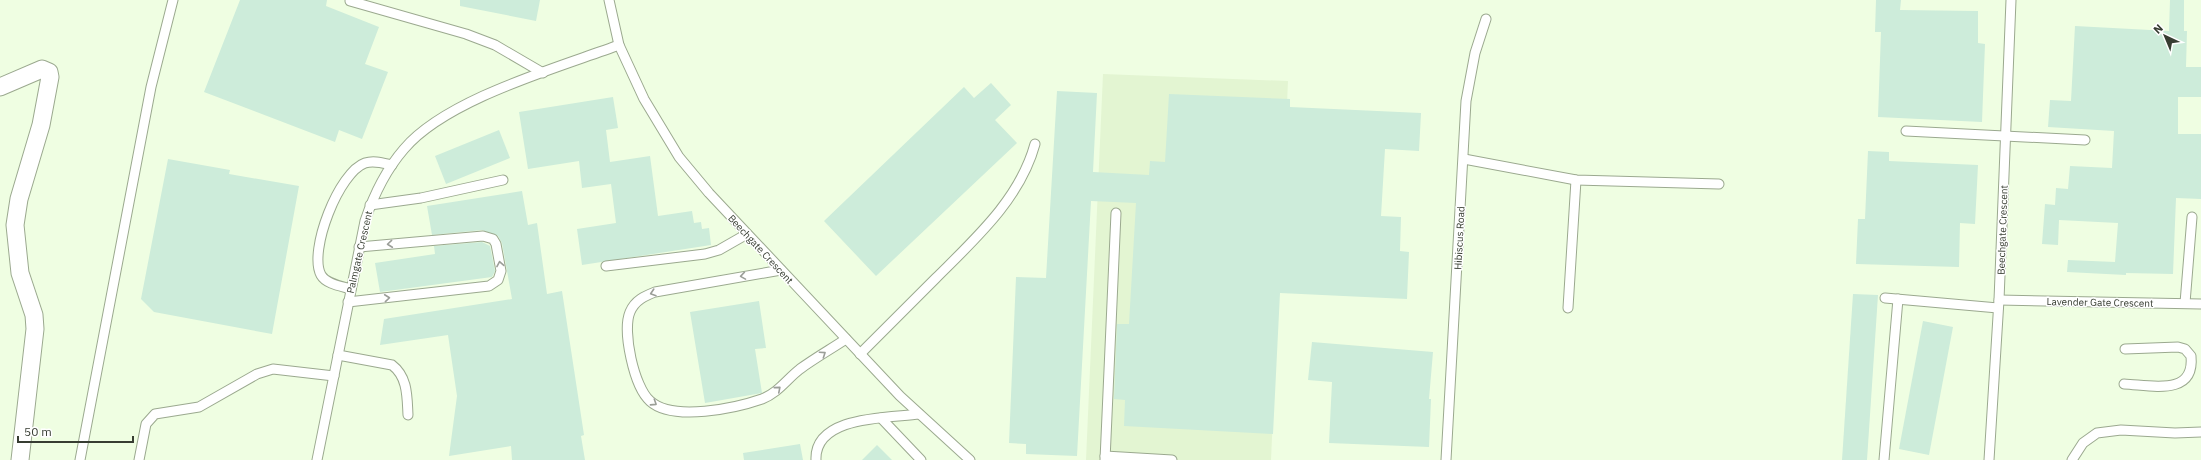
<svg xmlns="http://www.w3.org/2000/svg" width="2201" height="460" viewBox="0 0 2201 460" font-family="'IBM Plex Sans',sans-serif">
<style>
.built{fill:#e3f5d2}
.building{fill:#cdecda}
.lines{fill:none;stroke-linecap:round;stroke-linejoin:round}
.lane-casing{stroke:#9ba98f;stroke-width:11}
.street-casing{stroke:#9ba98f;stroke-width:19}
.lane{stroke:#fff;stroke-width:9}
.street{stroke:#fff;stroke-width:17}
.oneway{stroke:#9b9e98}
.labels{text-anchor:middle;stroke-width:3;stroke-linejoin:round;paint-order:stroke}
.street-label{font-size:10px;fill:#373d32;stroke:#fff}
</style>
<rect width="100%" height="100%" fill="#effee2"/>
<polygon class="built" points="1103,74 1288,81 1271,460 1086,460"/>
<g class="building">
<polygon points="240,0 327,0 326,6 379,27 365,64 388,72 362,139 339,130 335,142 204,92"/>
<polygon points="460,0 540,0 536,21 460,6"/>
<polygon points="1876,0 1901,0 1900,10 1978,11 1978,43 1985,44 1982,122 1878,117 1881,32 1875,32"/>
<polygon points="2170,0 2184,0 2184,31 2187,31 2186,67 2201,67 2201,97 2178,97 2178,134 2201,134 2201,199 2176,198 2173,274 2126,273 2126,275 2067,272 2068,260 2115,262 2118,223 2059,220 2058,245 2042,244 2045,204 2055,205 2056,188 2068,189 2070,166 2112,168 2114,131 2048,127 2050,100 2071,101 2075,26 2169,31"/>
<polygon points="991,83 1011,105 995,120 1017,143 876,276 824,221 964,87 974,98"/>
<polygon points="1057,91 1097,93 1093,172 1149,175 1150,161 1165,162 1169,94 1290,99 1290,107 1421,113 1419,151 1385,149 1381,216 1401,217 1400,251 1409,252 1407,299 1280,293 1273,434 1124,426 1125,400 1114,399 1117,324 1129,324 1136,203 1091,201 1077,456 1026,454 1026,444 1009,443 1016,277 1046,278"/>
<polygon points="613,97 618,128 606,130 610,162 650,156 658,216 692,211 694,223 701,222 702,229 709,228 711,245 582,265 577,229 616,223 611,184 582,188 579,161 528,169 519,112"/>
<polygon points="499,130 510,158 446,184 435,156"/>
<polygon points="1868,151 1889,152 1889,161 1978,165 1975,224 1960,223 1959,267 1856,264 1858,219 1865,219"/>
<polygon points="168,159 230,170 229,174 299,186 272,334 154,312 141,299"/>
<polygon points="522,191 528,225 537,223 547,294 562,291 584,435 581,436 585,460 512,460 511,446 449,456 457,396 448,335 380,345 384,319 512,299 502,243 498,236 482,230 432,235 427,206"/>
<polygon points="482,242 490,246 495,271 492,277 380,292 375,263 435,254 434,246"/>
<polygon points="1853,294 1878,295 1867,460 1842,460"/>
<polygon points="759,301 766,348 755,349 762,393 705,403 690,312"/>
<polygon points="1923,321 1953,327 1929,455 1899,449"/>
<polygon points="1312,342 1433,352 1429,399 1431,399 1429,447 1329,443 1332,382 1308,380"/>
<polygon points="800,444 803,460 744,460 743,453"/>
<polygon points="877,445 892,460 862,460"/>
</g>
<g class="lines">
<g class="lane-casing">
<g id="lane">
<polyline points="609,0 619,45 644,99 679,157 709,193 900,396 970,460"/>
<polyline points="350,1 466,34 495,45 543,73"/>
<polyline points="1906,131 2085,140"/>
<polyline points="1464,159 1576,180 1719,184"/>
<polyline points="370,205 421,198 503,180"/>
<polyline points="606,266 705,254 719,250 747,234"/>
<path d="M781,270L655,292C645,296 635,300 630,312C622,331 634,387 650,401C673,422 736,408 762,399C778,393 787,379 800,369C815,358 831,349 846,339"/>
<path d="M351,289C341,286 326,284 321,275C308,251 339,172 365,163C374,160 383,163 392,165"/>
<polyline points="1885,298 1998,308"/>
<polyline points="1999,300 2201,304"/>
<polyline points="348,302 489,286 498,280 501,271 496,244 493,239 483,236 359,247"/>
<polyline points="2185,303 2192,217"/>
<polyline points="1568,308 1576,180"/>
<path d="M860,354C886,328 911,303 936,278C975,239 1020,199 1035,144"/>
<path d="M338,355L392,365C408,377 407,397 408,415"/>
<path d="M2124,384C2150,385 2195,397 2191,356L2185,349L2178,347L2125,349"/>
<polyline points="881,418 921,460"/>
<polyline points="1105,456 1172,460"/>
<polyline points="80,460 151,87 173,0"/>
<polyline points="139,460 146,424 155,414 199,407 257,374 273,369 334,376"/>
<path d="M317,460L365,221C374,194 385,171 404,149C446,99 557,68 619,45"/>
<path d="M816,460C814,415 890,418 919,414"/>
<polyline points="1105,460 1116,213"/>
<polyline points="1446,460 1466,101 1475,53 1486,19"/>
<polyline points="1884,460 1898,299"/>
<polyline points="1989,460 1999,300 2011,0"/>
<polyline points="2072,460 2083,443 2097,433 2121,430 2175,433 2201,432"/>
</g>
</g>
<g class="street-casing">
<polyline id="street" points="0,87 42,69 49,72 50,77 41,125 19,199 15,225 20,273 34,315 35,329 20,460"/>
</g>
<use href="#lane" class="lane"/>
<use href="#street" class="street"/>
</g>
<defs><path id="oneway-chevron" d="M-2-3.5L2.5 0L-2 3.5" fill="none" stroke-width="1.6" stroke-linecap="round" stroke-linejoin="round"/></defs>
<g class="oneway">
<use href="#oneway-chevron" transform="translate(390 244) rotate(174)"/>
<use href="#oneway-chevron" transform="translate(500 264) rotate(-100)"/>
<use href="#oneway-chevron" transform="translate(743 276) rotate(171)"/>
<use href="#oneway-chevron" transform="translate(653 293) rotate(162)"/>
<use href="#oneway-chevron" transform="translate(387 298) rotate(-6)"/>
<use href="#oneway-chevron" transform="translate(823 354) rotate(-34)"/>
<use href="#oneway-chevron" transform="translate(778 389) rotate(-41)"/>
<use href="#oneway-chevron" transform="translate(654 403) rotate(33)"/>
</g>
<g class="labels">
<g class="street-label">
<text transform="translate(2002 230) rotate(-88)" y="4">Beechgate Crescent</text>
<text transform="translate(1459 238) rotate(-87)" y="4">Hibiscus Road</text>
<text transform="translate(761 249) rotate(47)" y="4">Beechgate Crescent</text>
<text transform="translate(359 252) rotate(-77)" y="4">Palmgate Crescent</text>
<text transform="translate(2100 302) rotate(1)" y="4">Lavender Gate Crescent</text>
</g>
</g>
<g transform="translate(2165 36) rotate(316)" stroke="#ffffff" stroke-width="3" paint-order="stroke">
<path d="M0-3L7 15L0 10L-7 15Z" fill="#373d32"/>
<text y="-6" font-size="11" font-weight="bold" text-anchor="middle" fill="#373d32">N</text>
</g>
<path d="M18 436v6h115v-6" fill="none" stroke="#373d32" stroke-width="2"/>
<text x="24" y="436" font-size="12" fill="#373d32" stroke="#ffffff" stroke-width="3" paint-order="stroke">50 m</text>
</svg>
